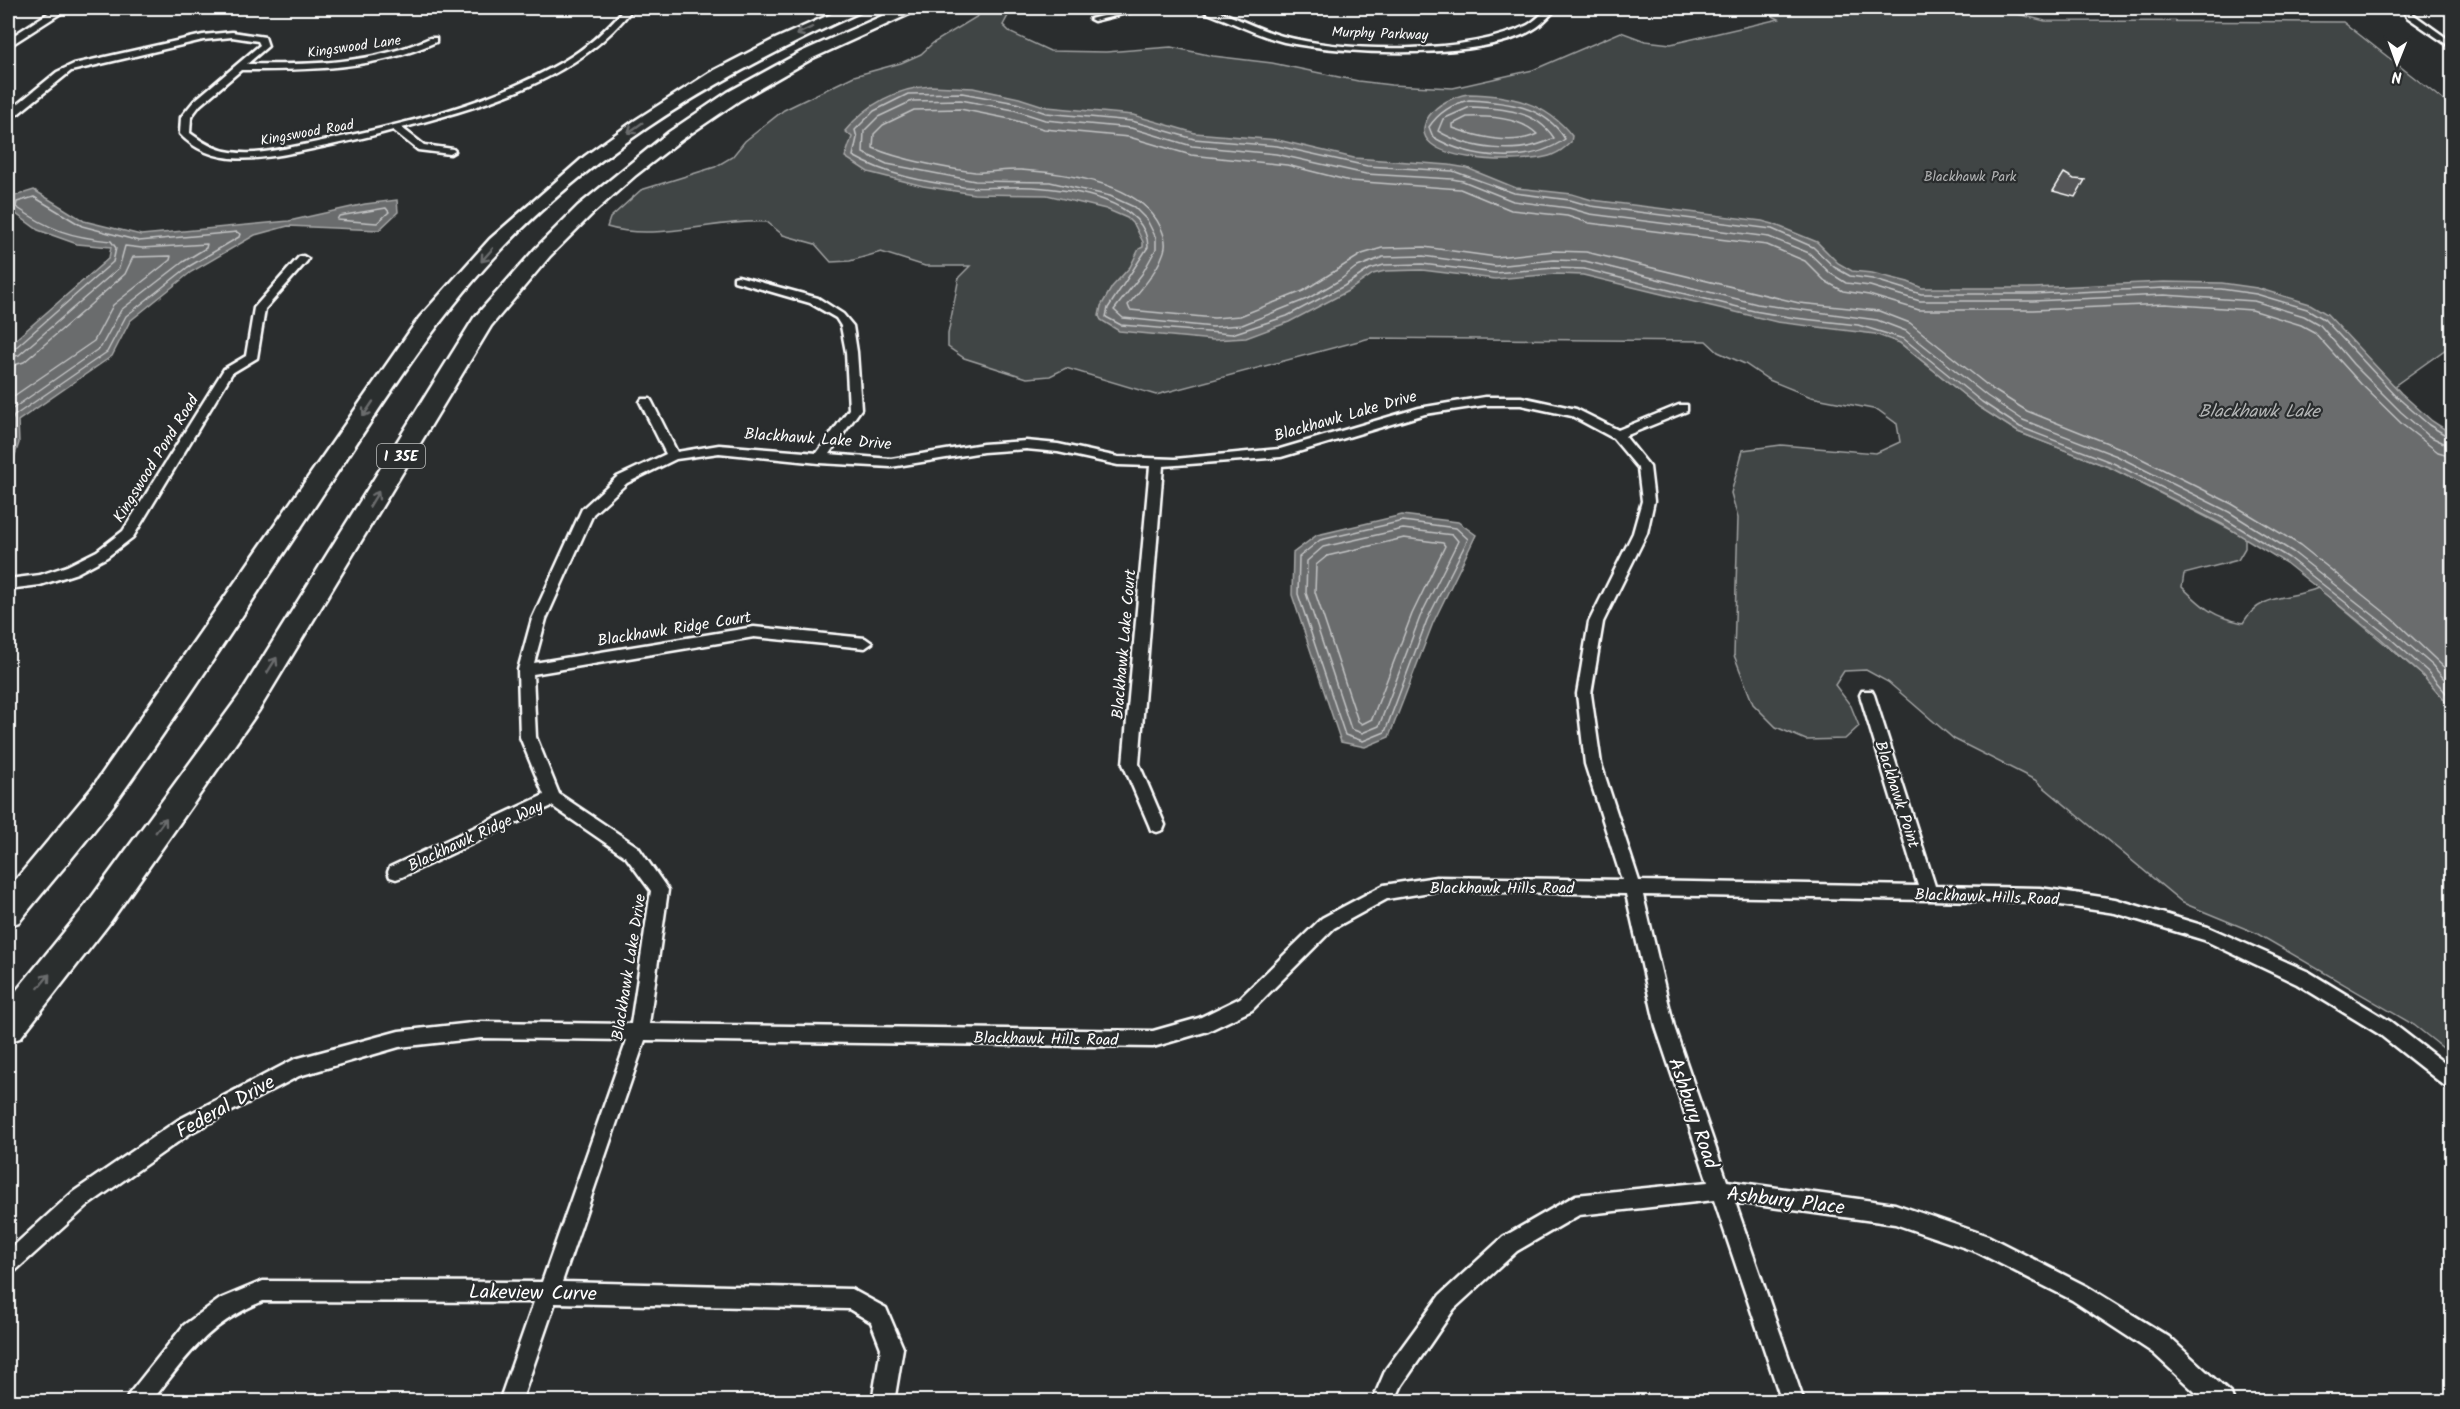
<svg xmlns="http://www.w3.org/2000/svg" width="2460" height="1409" viewBox="0 0 2460 1409" font-family="Kalam,sans-serif">
<style>
.green{fill:#414445;stroke:#a0a2a2;stroke-width:1.5}
.water{fill:#6a6c6d;stroke:#a6a7a7;stroke-width:1.5}
.lines{fill:none;stroke-linecap:round;stroke-linejoin:round}
.shore{stroke:#c3c4c5;stroke-width:1.5}
.building{fill:#555758;stroke:#fff;stroke-width:1.5}
.minor-casing{stroke:#fff;stroke-width:5}
.secondary-casing{stroke:#fff;stroke-width:5}
.motorway-casing{stroke:#fff;stroke-width:5}
.minor{fill:#2a2d2e;fill-rule:evenodd}
.secondary{fill:#2a2d2e;fill-rule:evenodd}
.motorway{fill:#2a2d2e;fill-rule:evenodd}
.oneway{stroke:#6a6c6d}
.labels{text-anchor:middle;stroke-width:4.5;stroke-linejoin:round;paint-order:stroke}
.far-street-label{font-size:14px;fill:#fff;stroke:#2a2d2e}
.far-park-label{font-size:14px;fill:#b3b4b5;stroke:#2a2d2e}
.shield{fill:#2a2d2e;stroke:#bfc0c0;stroke-width:1.5}
.shield-label{font-size:15px;font-weight:bold;fill:#fff}
.street-label{font-size:16px;fill:#fff;stroke:#2a2d2e}
.water-label{font-size:18px;font-style:italic;fill:#b4b6b6;stroke:#2a2d2e}
.near-street-label{font-size:20px;fill:#fff;stroke:#2a2d2e}
</style>
<rect width="100%" height="100%" fill="#2a2d2e"/>
<filter id="ink" filterUnits="userSpaceOnUse"><feTurbulence type="fractalNoise" baseFrequency=".0167" numOctaves="2"/><feDisplacementMap in="SourceGraphic" scale="12" xChannelSelector="R" yChannelSelector="G"/><feConvolveMatrix kernelMatrix="1 2 1 2 8 2 1 2 1" color-interpolation-filters="sRGB"/></filter>
<g filter="url(#ink)">
<path class="green" d="M983,8H1018L1009,14L1003,25L1011,33L1050,51L1106,52L1171,47L1213,56L1272,63L1358,81L1391,85L1453,88L1533,70L1621,32L1645,41L1671,44L1779,19L1756,8H1994L2045,21L2343,22L2452,107V349H2446L2394,386L2358,348L1901,344L1979,407L2018,432L2111,468L2245,537V548L2238,560L2184,574L2182,587C2204,608 2213,617 2243,623C2261,592 2290,600 2318,588L2422,675L2452,709V1055L2414,1025L2256,933L2183,903L2035,780L1954,739L1888,682L1866,670L1844,671L1835,685L1851,706L1859,726L1845,739L1806,740L1776,727L1753,704L1734,655L1738,518L1731,493L1743,450L1781,445L1876,453L1900,442L1897,424L1878,410L1811,397L1769,380L1745,364L1718,352L1706,341L1370,338L1156,395L1066,368L1050,376L1027,378L964,358L948,347V334L959,277L970,266H925L881,252L850,261L831,262L815,244L783,235L767,222C715,219 656,242 607,227L610,218L641,190L715,167L732,157L745,141L784,110L854,76L901,63L921,54L933,43L978,16Z"/>
<g class="water">
<path d="M931,86L973,88L1019,98L1047,107L1133,115L1195,133L1278,140L1354,158L1449,165L1467,168L1516,188L1572,194L1592,200L1762,221L1773,224L1817,242L1838,263L1852,271L1872,273L1908,282L1922,288H2033L2164,282L2222,283L2257,288L2310,304L2327,314L2401,393L2432,421L2452,434V709L2422,675L2379,637L2286,563L2222,524L2111,468L2018,432L1979,407L1900,343L1875,334L1777,322L1583,275L1555,274L1495,279L1422,270L1385,271L1373,274L1348,291L1289,322L1246,338L1213,340L1119,331L1101,320L1099,316L1101,306L1112,287L1130,267L1139,249L1143,247V242L1135,226L1127,218L1106,209L1047,195L974,194L923,186L868,172L845,157L852,137L845,131C867,104 897,88 931,86Z"/>
<path d="M1468,94C1509,95 1546,102 1572,136L1571,142C1565,148 1560,152 1552,155C1527,165 1397,164 1429,116C1437,104 1455,96 1468,94Z"/>
<polygon points="34,190 84,221 141,235 289,221 365,204 397,200 398,212 379,230 288,226 255,235 191,272 130,321 112,356 18,421 19,443 8,475 8,346 109,258 111,247 77,244 38,230 8,208 8,198"/>
<polygon points="1402,515 1458,522 1476,535 1433,623 1389,737 1365,747 1341,742 1292,595 1293,553 1317,535"/>
</g>
<g class="lines">
<g class="shore">
<path d="M1469,100C1505,102 1545,105 1565,139C1529,165 1470,159 1433,137L1429,127C1439,112 1452,104 1469,100Z"/>
<path d="M1470,107C1501,108 1536,110 1554,138C1520,156 1470,150 1438,131L1443,119Z"/>
<path d="M1467,117C1490,116 1520,117 1537,134C1512,146 1478,137 1453,128V124Z"/>
<polygon points="386,208 389,212 377,223 337,220 339,216"/>
<path d="M8,351L14,349L113,262L116,248L111,241C70,237 50,230 16,207L17,202L34,197L82,226L139,241L237,232L240,234L239,237L188,267L126,316L107,352L14,416L12,421L13,442L8,458"/>
<polyline points="8,358 19,355 119,268 125,246 142,248 207,244 206,248 183,262 121,310 101,347 8,412"/>
<polyline points="8,367 24,362 81,313 125,274 133,257 171,256 170,260 113,305 94,341 8,400"/>
<path d="M2452,439L2429,425L2397,397L2324,319L2307,309L2256,294L2221,289L2165,288L2033,294H1921L1872,279L1850,276L1834,267L1813,247L1772,229L1591,206L1570,200L1514,193L1453,171L1367,166L1277,146L1194,139L1132,121L1046,113L1016,103L962,93L908,94L874,111L855,130L857,138L853,156C886,175 925,182 963,187C986,189 1009,186 1032,187C1068,189 1147,199 1148,247L1108,308L1106,317L1121,325L1232,334L1287,316L1344,286L1370,269L1384,265L1422,264L1495,273L1554,268L1584,269L1754,311L1795,318L1858,325L1904,339L1982,402L2020,427L2113,463L2225,519L2289,558L2383,632L2427,671L2452,700"/>
<polyline points="2452,447 2429,436 2401,412 2353,364 2320,325 2304,316 2254,301 2164,295 2033,301 1920,301 1870,286 1846,283 1830,273 1809,253 1769,237 1590,214 1569,208 1513,201 1463,181 1452,179 1366,174 1276,154 1192,146 1131,128 1045,120 1014,110 961,100 912,101 878,117 864,131 863,153 887,164 975,181 1050,182 1110,196 1134,207 1147,220 1156,238 1156,249 1142,274 1114,310 1123,318 1213,327 1242,325 1307,299 1340,280 1355,268 1383,257 1423,256 1495,266 1554,260 1585,261 1757,304 1877,320 1906,331 1987,396 2023,420 2117,456 2229,512 2293,552 2387,626 2432,665 2452,688"/>
<path d="M2452,456L2438,452L2403,425L2361,384L2314,332L2301,325L2252,310L2165,304L2033,310H1919L1869,295L1843,291L1825,281L1805,261L1767,245L1589,223L1567,216L1511,210L1460,189L1350,181L1287,165L1191,155L1129,137L1044,129L1010,119L960,109L914,110L883,125L874,134L873,148C898,159 948,169 975,172C991,173 1006,169 1021,170C1065,173 1139,182 1160,226C1163,232 1166,240 1165,247C1162,266 1140,291 1128,305L1130,310L1214,318L1240,316L1303,291L1362,254L1382,248L1424,247L1496,257L1554,251L1586,252L1799,303L1879,311L1910,323L1992,389L2027,411L2120,448L2232,504L2300,545L2393,619L2452,675"/>
<polygon points="1403,521 1456,528 1468,539 1427,620 1385,732 1363,741 1345,735 1298,594 1299,557 1320,540"/>
<polygon points="1403,529 1453,535 1458,541 1420,617 1379,726 1362,733 1351,729 1306,593 1307,561 1323,547"/>
<polygon points="1404,538 1443,543 1445,546 1412,614 1372,719 1362,724 1358,721 1315,592 1316,565 1327,556"/>
</g>
</g>
<polygon class="building" points="2064,173 2074,179 2085,180 2075,197 2053,191"/>
<g class="lines">
<g class="minor-casing">
<g id="minor">
<path d="M625,8H633C579,80 485,105 402,128L424,145L453,149L455,151L450,154L418,150L393,130C365,138 336,144 307,150C265,158 214,170 180,134L181,117L194,101L260,45L258,41L232,37L203,40L71,71L19,113L8,119V112L57,72L74,64L203,35L232,32L265,37L268,46L247,64C311,65 372,64 430,38H436V42C374,70 309,70 241,70L200,105L191,117L190,133C202,142 215,150 231,152C257,156 282,149 308,144C394,127 487,106 564,61C588,47 607,29 625,8Z"/>
<polygon points="1134,8 1147,8 1094,21 1090,19"/>
<path d="M1199,8H1209C1234,16 1257,29 1282,36C1348,53 1466,55 1528,25C1535,21 1542,13 1549,8H1557C1551,14 1544,22 1537,27C1486,62 1343,54 1284,42C1265,37 1246,29 1228,21C1219,17 1207,14 1199,8Z"/>
<polygon points="2402,8 2410,8 2413,14 2452,42 2452,48 2407,17"/>
<polygon points="303,256 308,259 307,261 265,309 257,358 232,373 133,537 107,557 77,573 40,585 8,589 8,579 40,575 67,566 97,551 123,531 224,369 246,356 254,308 299,257"/>
<path d="M738,276L818,298L843,314L853,326L857,352L861,409L829,454L891,459L983,444L1026,441L1058,444L1118,457L1175,459L1280,449L1419,408L1485,397H1521L1576,409L1618,430L1679,405H1687V411L1625,436L1650,467L1654,501L1647,533L1603,622L1591,694L1601,764L1639,881L1918,886L1860,695L1862,691H1872L1874,695L1935,886L2040,888L2115,899L2208,927L2309,972L2391,1022L2452,1069V1089L2445,1086L2379,1034L2297,984L2204,940L2115,913L2040,902L1643,895L1674,1027L1727,1181L1895,1204L1988,1236L2086,1286L2169,1337L2231,1394L2234,1402H2206L2153,1353L2072,1300L1977,1252L1895,1224L1735,1202L1804,1402H1782L1714,1200L1579,1215L1517,1251L1454,1309L1402,1385L1394,1402H1372L1386,1369L1440,1295L1503,1237L1576,1195L1708,1182L1656,1027L1626,894L1436,891L1387,899L1334,928L1252,1010L1208,1031L1153,1047L645,1040L562,1282L851,1289L886,1308L903,1348L894,1402H872L881,1348L871,1322L849,1309L555,1303L521,1402H499L534,1302L263,1301C206,1325 188,1355 151,1402H126L129,1394L184,1325L220,1299L263,1281L542,1282L627,1040L481,1038L399,1047L299,1076L192,1132L87,1206L15,1271L8,1274V1251L73,1192L178,1120L295,1059L399,1031L481,1022L631,1024L651,891L626,857L552,806L402,877L396,879L390,877L388,872L390,867L544,795L520,737L518,670L532,619L582,509L617,477L666,454L640,402L642,399H650L652,402L677,452L719,445L817,453L849,409L846,352L841,326L836,318L810,303L734,281V277ZM1485,405H1521L1572,416L1613,438L1638,468L1642,501L1633,533L1589,622L1577,694L1585,764L1622,880L1436,877L1384,885L1322,918L1240,998L1199,1018L1153,1031L649,1024L668,890L638,847L559,794L536,737L533,674L754,637L865,648L872,643L865,638L754,627L534,663L546,619L593,514L627,483L676,459L719,453L819,463L891,467L983,452L1026,449L1058,452L1118,465L1150,466L1123,764L1149,825L1151,830L1157,832L1163,830L1165,825L1139,764L1163,466L1281,457L1425,414Z"/>
</g>
</g>
<g class="secondary-casing">
<polygon id="secondary" points="56,8 69,8 8,47 8,39"/>
</g>
<g class="motorway-casing">
<g id="motorway">
<path d="M845,8H865L862,11C731,70 605,142 504,247C431,323 376,415 317,503C250,603 185,705 115,803C85,844 51,882 19,922L8,926V889L92,788L419,318L490,239L585,156L634,121L709,73L773,40Z"/>
<polygon points="900,8 919,8 916,11 813,58 740,100 681,140 636,175 592,214 550,256 491,326 259,710 108,925 20,1038 8,1042 8,1001 86,905 239,696 474,318 536,248 578,206 669,132 728,92 801,52"/>
</g>
</g>
<use href="#minor" class="minor"/>
<use href="#secondary" class="secondary"/>
<use href="#motorway" class="motorway"/>
</g>
<defs><path id="oneway-shaft" d="M-6 0H5M1.5-3L5.5 0L1.5 3" fill="none" stroke-width="1.6" stroke-linecap="round" stroke-linejoin="round" transform="scale(1.5)"/></defs>
<g class="oneway">
<use href="#oneway-shaft" transform="translate(804 31) rotate(155)"/>
<use href="#oneway-shaft" transform="translate(635 128) rotate(145)"/>
<use href="#oneway-shaft" transform="translate(487 255) rotate(131)"/>
<use href="#oneway-shaft" transform="translate(368 409) rotate(124)"/>
<use href="#oneway-shaft" transform="translate(374 499) rotate(-59)"/>
<use href="#oneway-shaft" transform="translate(272 665) rotate(-58)"/>
<use href="#oneway-shaft" transform="translate(161 825) rotate(-54)"/>
<use href="#oneway-shaft" transform="translate(44 981) rotate(-51)"/>
</g>
</g>
<g class="labels">
<g class="far-street-label">
<text transform="translate(1380 33) rotate(2)" y="5">Murphy Parkway</text>
<text transform="translate(354 46) rotate(-8)" y="5">Kingswood Lane</text>
<text transform="translate(307 132) rotate(-10)" y="5">Kingswood Road</text>
</g>
<g class="far-park-label">
<text x="1970" y="181">Blackhawk Park</text>
</g>
<rect class="shield" x="377" y="444" width="48" height="24" rx="4.5"/>
<g class="shield-label">
<text x="401" y="461">I 35E</text>
</g>
<g class="street-label">
<text transform="translate(1345 415) rotate(-16)" y="6">Blackhawk Lake Drive</text>
<text transform="translate(818 438) rotate(4)" y="6">Blackhawk Lake Drive</text>
<text transform="translate(155 458) rotate(-58)" y="6">Kingswood Pond Road</text>
<text transform="translate(674 628) rotate(-9)" y="6">Blackhawk Ridge Court</text>
<text transform="translate(1123 644) rotate(-85)" y="6">Blackhawk Lake Court</text>
<text transform="translate(1898 794) rotate(72)" y="6">Blackhawk Point</text>
<text transform="translate(475 835) rotate(-25)" y="6">Blackhawk Ridge Way</text>
<text x="1502" y="893">Blackhawk Hills Road</text>
<text transform="translate(1987 896) rotate(2)" y="6">Blackhawk Hills Road</text>
<text transform="translate(628 967) rotate(-81)" y="6">Blackhawk Lake Drive</text>
<text transform="translate(1046 1038) rotate(1)" y="6">Blackhawk Hills Road</text>
</g>
<g class="water-label">
<text x="2259" y="417">Blackhawk Lake</text>
</g>
<g class="near-street-label">
<text transform="translate(225 1106) rotate(-29)" y="7">Federal Drive</text>
<text transform="translate(1694 1113) rotate(71)" y="7">Ashbury Road</text>
<text transform="translate(1786 1200) rotate(7)" y="7">Ashbury Place</text>
<text transform="translate(533 1292) rotate(1)" y="7">Lakeview Curve</text>
</g>
</g>
<rect width="2460" height="1409" fill="none" stroke="#2a2d2e" stroke-width="30"/>
<rect x="15" y="15" width="2430" height="1379" fill="none" stroke="#fff" stroke-width="2" filter="url(#ink)"/>
<g transform="translate(2397 63) rotate(181)" stroke="#2a2d2e" stroke-width="4.5" paint-order="stroke">
<path d="M0-4.5L10 22L0 15L-10 22Z" fill="#ffffff"/>
<text y="-9" font-size="16" font-weight="bold" text-anchor="middle" fill="#ffffff">N</text>
</g>
</svg>
